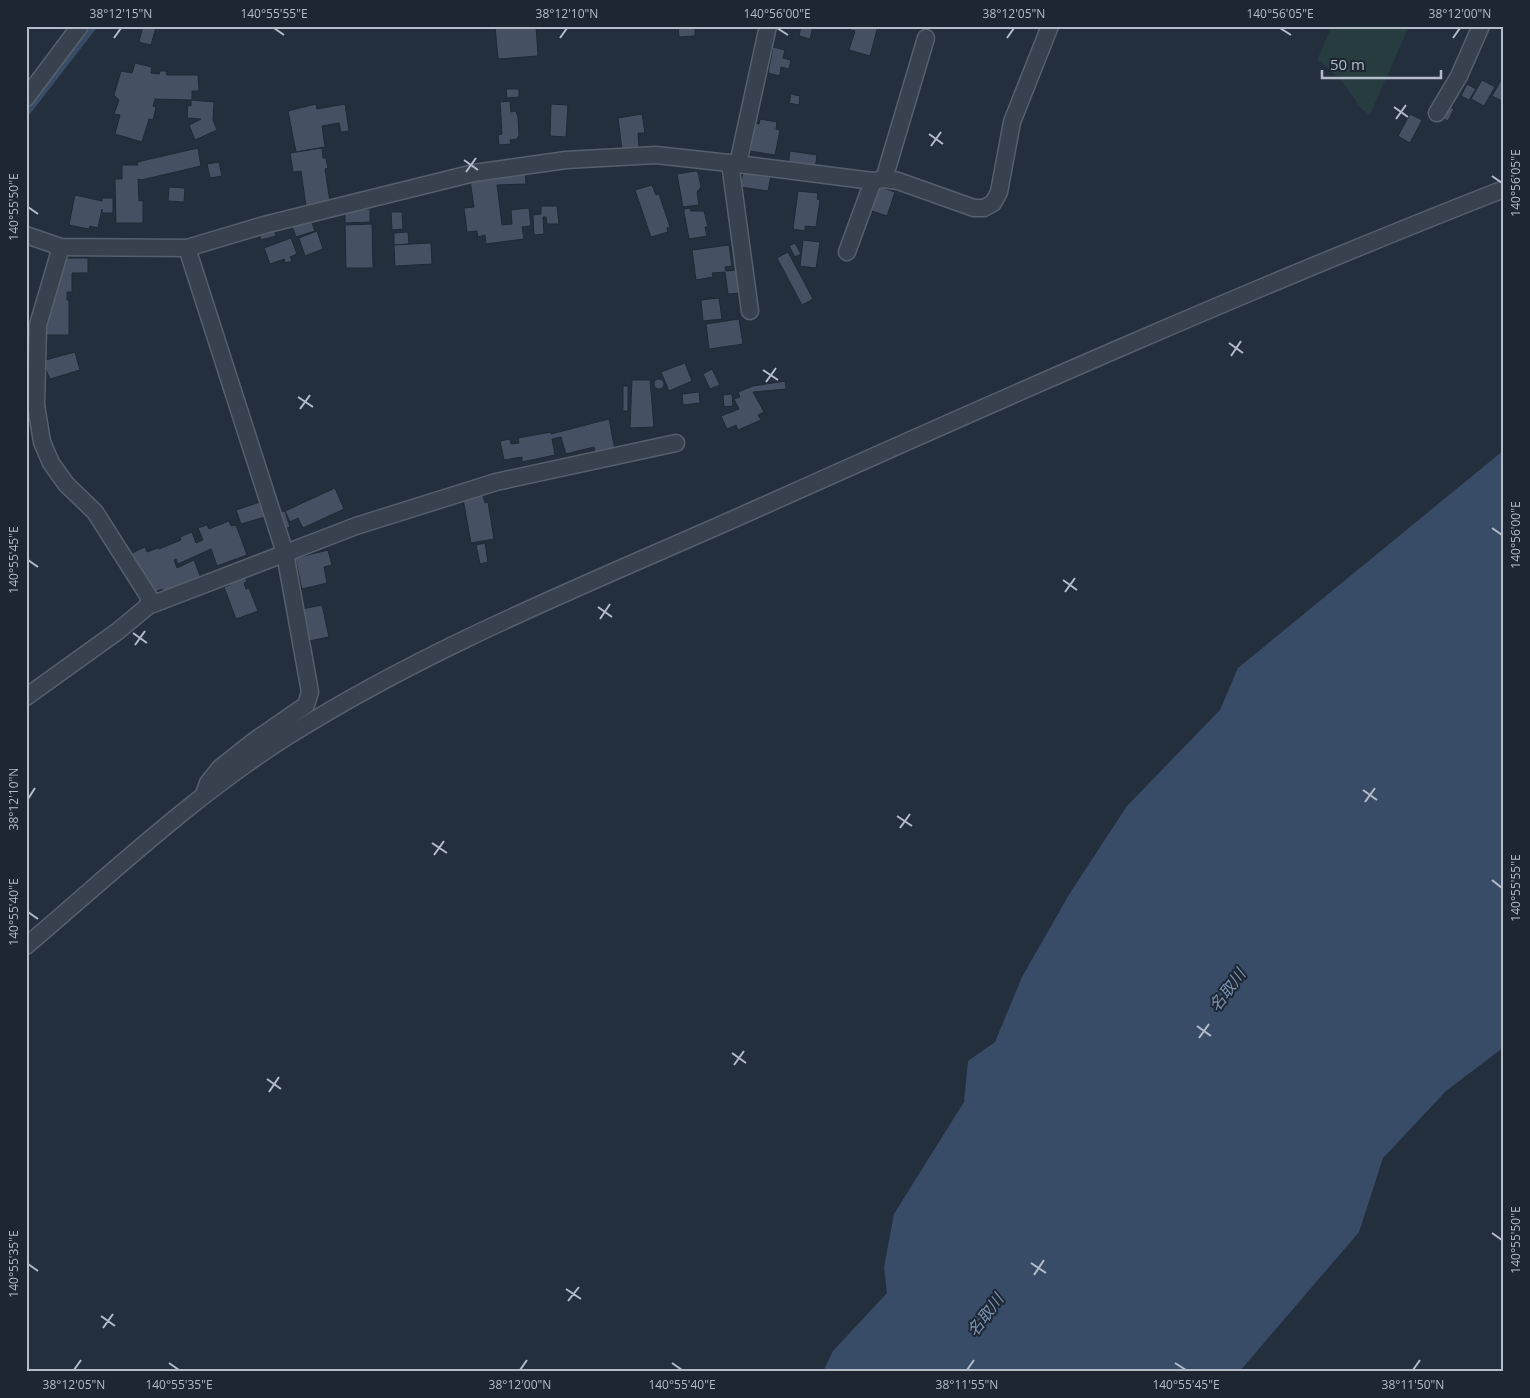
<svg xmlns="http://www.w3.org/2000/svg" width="1530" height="1398" viewBox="0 0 1530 1398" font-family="'Open Sans','Noto Sans JP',sans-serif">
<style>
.green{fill:#263c3f}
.water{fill:#394c67}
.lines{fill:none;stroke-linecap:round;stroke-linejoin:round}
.stream{stroke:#394c67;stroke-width:5}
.building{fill:#455162;stroke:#1f2835}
.minor-casing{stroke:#565f6c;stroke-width:19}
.minor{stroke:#38414e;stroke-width:16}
.ticks{fill:none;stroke:#b4bcc9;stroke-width:2}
.labels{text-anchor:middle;stroke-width:4;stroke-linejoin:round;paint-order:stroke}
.water-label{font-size:16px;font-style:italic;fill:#7c92b1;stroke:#1d2633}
.neatline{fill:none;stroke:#b4bcc9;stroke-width:2}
.ticks-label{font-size:12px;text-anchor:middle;fill:#b4bcc9}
</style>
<rect width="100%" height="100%" fill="#242f3e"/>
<path class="green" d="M1332,26H1409L1370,115C1357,107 1358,102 1349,91C1340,79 1330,68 1317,60Z"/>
<polygon class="water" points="1504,450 1504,1047 1446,1091 1383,1158 1359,1232 1239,1372 823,1372 833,1351 887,1293 884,1267 894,1214 964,1102 968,1061 995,1042 1022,977 1070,893 1127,806 1220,710 1238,668"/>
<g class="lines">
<polyline class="stream" points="26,115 95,26"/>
</g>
<g class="building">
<polygon points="143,26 156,27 151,45 139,42"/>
<polygon points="495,26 536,26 538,56 498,59"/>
<polygon points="678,26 695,26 695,36 679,37"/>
<polygon points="801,26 813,26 810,39 799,36"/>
<polygon points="844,26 878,26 870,56 849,50 855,31 844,28"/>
<polygon points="773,47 785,50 783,58 791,60 789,69 781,67 780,76 768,73"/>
<polygon points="135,63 152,67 151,73 159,74 160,71 166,71 167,75 198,75 199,91 192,91 192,100 155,99 153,106 156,107 153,120 149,119 142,142 115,134 120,115 114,114 119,100 114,95 121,71 132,73"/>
<polygon points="1504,75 1504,102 1492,96"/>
<polygon points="1482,80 1495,87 1484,106 1471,99"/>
<polygon points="1467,84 1476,89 1469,100 1461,96"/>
<polygon points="506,89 519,89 519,97 507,98"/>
<polygon points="791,94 800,96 799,105 789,103"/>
<polygon points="191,100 214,102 213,120 217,130 195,140 189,125 201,119 187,118 188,105 191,106"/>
<polygon points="510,101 511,112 516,111 518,117 519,135 517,139 510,140 511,144 499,145 498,135 502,134 500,102"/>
<polygon points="316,104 317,109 345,104 349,131 341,132 339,123 322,126 325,147 296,152 288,111"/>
<polygon points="551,104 568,105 566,137 550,136"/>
<polygon points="1448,106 1454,109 1448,121 1442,118"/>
<polygon points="642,114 645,133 638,133 639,147 622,150 618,118"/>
<polygon points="1410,114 1422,120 1410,143 1398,136"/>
<polygon points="760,119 777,122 776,129 780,130 775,155 750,151 755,123 759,124"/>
<polygon points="198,148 201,166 141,180 138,179 139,201 143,200 143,223 116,223 115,179 122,179 122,165 138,165 137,162"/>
<polygon points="322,148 323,158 326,158 328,168 325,169 330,202 306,206 301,171 293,172 290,153"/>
<polygon points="790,151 817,155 815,170 788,166"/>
<polygon points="219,162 222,176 210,178 207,164"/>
<polygon points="525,170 526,184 497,185 502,225 512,224 511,210 529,208 531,226 522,227 524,239 486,244 485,235 478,237 477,231 467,232 464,208 474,207 470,180"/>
<polygon points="696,171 698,172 701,187 697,192 699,205 683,207 677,174"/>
<polygon points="743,172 771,176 768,191 740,187"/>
<polygon points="652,185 656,195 659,194 670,227 667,228 668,232 651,237 635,190"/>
<polygon points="877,186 895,192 887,216 869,210"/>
<polygon points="169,187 185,188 184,202 168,201"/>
<polygon points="798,191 818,193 817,199 820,200 816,227 805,226 805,231 793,229"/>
<polygon points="75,195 102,201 102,198 113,198 113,213 102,213 102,209 98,228 90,226 89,229 69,225"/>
<polygon points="541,206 557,206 559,224 547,224 546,217 543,217 544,234 534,235 533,215 541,214"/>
<polygon points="690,208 691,211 704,211 708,227 705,227 707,236 689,239 684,212 684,209"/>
<polygon points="370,209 370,222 345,223 345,210"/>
<polygon points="391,212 402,212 403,229 392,230"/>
<polygon points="310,217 315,231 296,237 291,223"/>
<polygon points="372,224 373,268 346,268 345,225"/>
<polygon points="274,229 276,236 261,240 259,233"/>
<polygon points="317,231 323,249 305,256 299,238"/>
<polygon points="408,232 409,244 394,245 394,233"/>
<polygon points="291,238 297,254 290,257 292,261 285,263 284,259 270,264 264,248"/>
<polygon points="803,240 820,242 816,268 800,266"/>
<polygon points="431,243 432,264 395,266 394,245"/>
<polygon points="795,243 801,254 795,257 789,246"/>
<polygon points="729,245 732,266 725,267 726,271 737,270 740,293 728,294 725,272 712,273 713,277 696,280 692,250"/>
<polygon points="788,252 813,299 802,305 777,258"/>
<polygon points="60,258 88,258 88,273 72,273 72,292 67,292 67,300 69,300 69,335 46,335 46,300"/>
<polygon points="719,298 722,319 703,321 701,300"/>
<polygon points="739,319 743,344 709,349 706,324"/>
<polygon points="75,352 80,370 50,379 42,361"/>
<polygon points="685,363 692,381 669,391 661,372"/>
<polygon points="712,369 720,385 710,389 703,374"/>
<circle cx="659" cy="384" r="5"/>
<polygon points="632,380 650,380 654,427 630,428"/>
<polygon points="785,381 786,389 753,392 764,412 758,415 761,420 738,430 736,425 727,429 721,416 739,409 734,399 740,397 738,392 753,386"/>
<rect x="623" y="386" width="5" height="25"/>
<polygon points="699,392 700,403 683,405 682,394"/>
<polygon points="732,394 733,406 724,407 723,395"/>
<polygon points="609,419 615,450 595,454 594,447 566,454 561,437 552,439 555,455 522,462 522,457 504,460 500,441 510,439 511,444 519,443 518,438 551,432 551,434"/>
<polygon points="335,488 344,509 303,528 298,518 290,522 285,511"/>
<polygon points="482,492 485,503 488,502 494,539 471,543 463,499"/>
<polygon points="260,502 265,517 241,524 236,510"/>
<polygon points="285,511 290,527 281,530 276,513"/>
<polygon points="229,521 231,526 236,525 247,555 217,566 211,549 178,564 176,559 174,560 177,568 194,560 201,578 164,594 162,589 149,595 132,553 145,547 147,552 158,548 159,549 181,540 180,537 192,532 196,543 203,540 198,528 207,525 209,529"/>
<polygon points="485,543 488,562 480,564 476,545"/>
<polygon points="328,550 332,565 324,567 327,583 302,589 295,558"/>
<polygon points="244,574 247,582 244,583 246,589 249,588 258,611 236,619 224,587 230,585 228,579"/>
<polygon points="322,605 329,637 309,641 302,609"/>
</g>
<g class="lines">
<g class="minor-casing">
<g id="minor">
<polyline points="768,26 738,164 873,181 847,252"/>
<polyline points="26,98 80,26"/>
<polyline points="1437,113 1459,76 1481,26"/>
<polyline points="730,163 750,311"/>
<polyline points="884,179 898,181 974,208 984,208 993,203 999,192 1012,122 1050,26"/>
<polyline points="873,181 884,179 926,38"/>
<polyline points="26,235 61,247 187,248 264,225 474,173 566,160 656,155 738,164"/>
<polyline points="187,248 285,553 310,692 306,705 254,741 220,768 208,783 205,791"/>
<polyline points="148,606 356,526 496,482 676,443"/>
<polyline points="26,697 118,631 148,606 149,597 95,512 66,484 51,463 42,442 36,405 38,325 61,247"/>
<path d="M26,946C111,874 193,796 288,736C437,642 603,578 763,506C1008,396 1254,287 1504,189"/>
</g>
</g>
<use href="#minor" class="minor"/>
</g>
<path class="ticks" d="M274,28L284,35M777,28L788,35M1280,28L1291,35M114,38L121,28M560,38L567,28M1007,38L1014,28M1453,38L1460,28M1394,107L1408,117M1396,119L1406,105M929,134L943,144M931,146L941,132M464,160L478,170M466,172L476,158M1492,176L1502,183M28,207L38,214M1229,343L1243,353M1231,356L1241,341M763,370L778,380M766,382L776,368M298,397L313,407M300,409L310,395M1492,528L1502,535M28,560L38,567M1063,580L1077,590M1065,592L1075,578M598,607L612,617M600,619L610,604M133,633L147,643M135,645L145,631M1363,790L1377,800M28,799L35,788M1365,802L1375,788M897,816L912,826M900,828L910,814M432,843L447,853M434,855L444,841M1492,880L1502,888M28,912L38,919M1197,1026L1211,1036M1199,1038L1209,1024M732,1053L746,1063M734,1065L744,1051M267,1079L281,1089M269,1092L279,1077M1492,1233L1502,1240M1031,1263L1046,1273M28,1264L38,1271M1034,1275L1044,1260M566,1289L581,1299M568,1301L579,1287M101,1316L115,1326M103,1328L113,1314M169,1363L179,1370M672,1363L682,1370M1175,1363L1186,1370M74,1370L81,1360M520,1370L527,1360M967,1370L974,1360M1413,1370L1420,1360"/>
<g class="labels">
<g class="water-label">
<text transform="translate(1227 990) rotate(-53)" y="6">名取川</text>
<text transform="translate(985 1315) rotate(-53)" y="6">名取川</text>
</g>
</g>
<rect width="1530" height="1398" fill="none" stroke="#1d2633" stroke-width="55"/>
<path d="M1322 70v8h119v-8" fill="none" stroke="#b4bcc9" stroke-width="2.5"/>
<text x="1330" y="70" font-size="15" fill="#b4bcc9" stroke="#1d2633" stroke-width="4" paint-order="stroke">50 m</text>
<rect x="28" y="28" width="1474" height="1342" class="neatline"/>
<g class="ticks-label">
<text x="121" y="18">38°12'15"N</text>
<text x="274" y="18">140°55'55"E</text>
<text x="567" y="18">38°12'10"N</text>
<text x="777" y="18">140°56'00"E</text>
<text x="1014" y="18">38°12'05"N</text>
<text x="1280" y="18">140°56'05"E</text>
<text x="1460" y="18">38°12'00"N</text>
<text transform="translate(1516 183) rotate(-90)" y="4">140°56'05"E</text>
<text transform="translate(14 207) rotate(-90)" y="4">140°55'50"E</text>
<text transform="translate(1516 535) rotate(-90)" y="4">140°56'00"E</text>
<text transform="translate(14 560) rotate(-90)" y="4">140°55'45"E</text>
<text transform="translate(14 799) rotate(-90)" y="4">38°12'10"N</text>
<text transform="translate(1516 888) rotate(-90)" y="4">140°55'55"E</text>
<text transform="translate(14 912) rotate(-90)" y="4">140°55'40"E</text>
<text transform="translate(1516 1240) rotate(-90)" y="4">140°55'50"E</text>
<text transform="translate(14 1264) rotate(-90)" y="4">140°55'35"E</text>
<text x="74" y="1389">38°12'05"N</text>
<text x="179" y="1389">140°55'35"E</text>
<text x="520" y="1389">38°12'00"N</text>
<text x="682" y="1389">140°55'40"E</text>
<text x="967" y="1389">38°11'55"N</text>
<text x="1186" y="1389">140°55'45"E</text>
<text x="1413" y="1389">38°11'50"N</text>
</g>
</svg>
